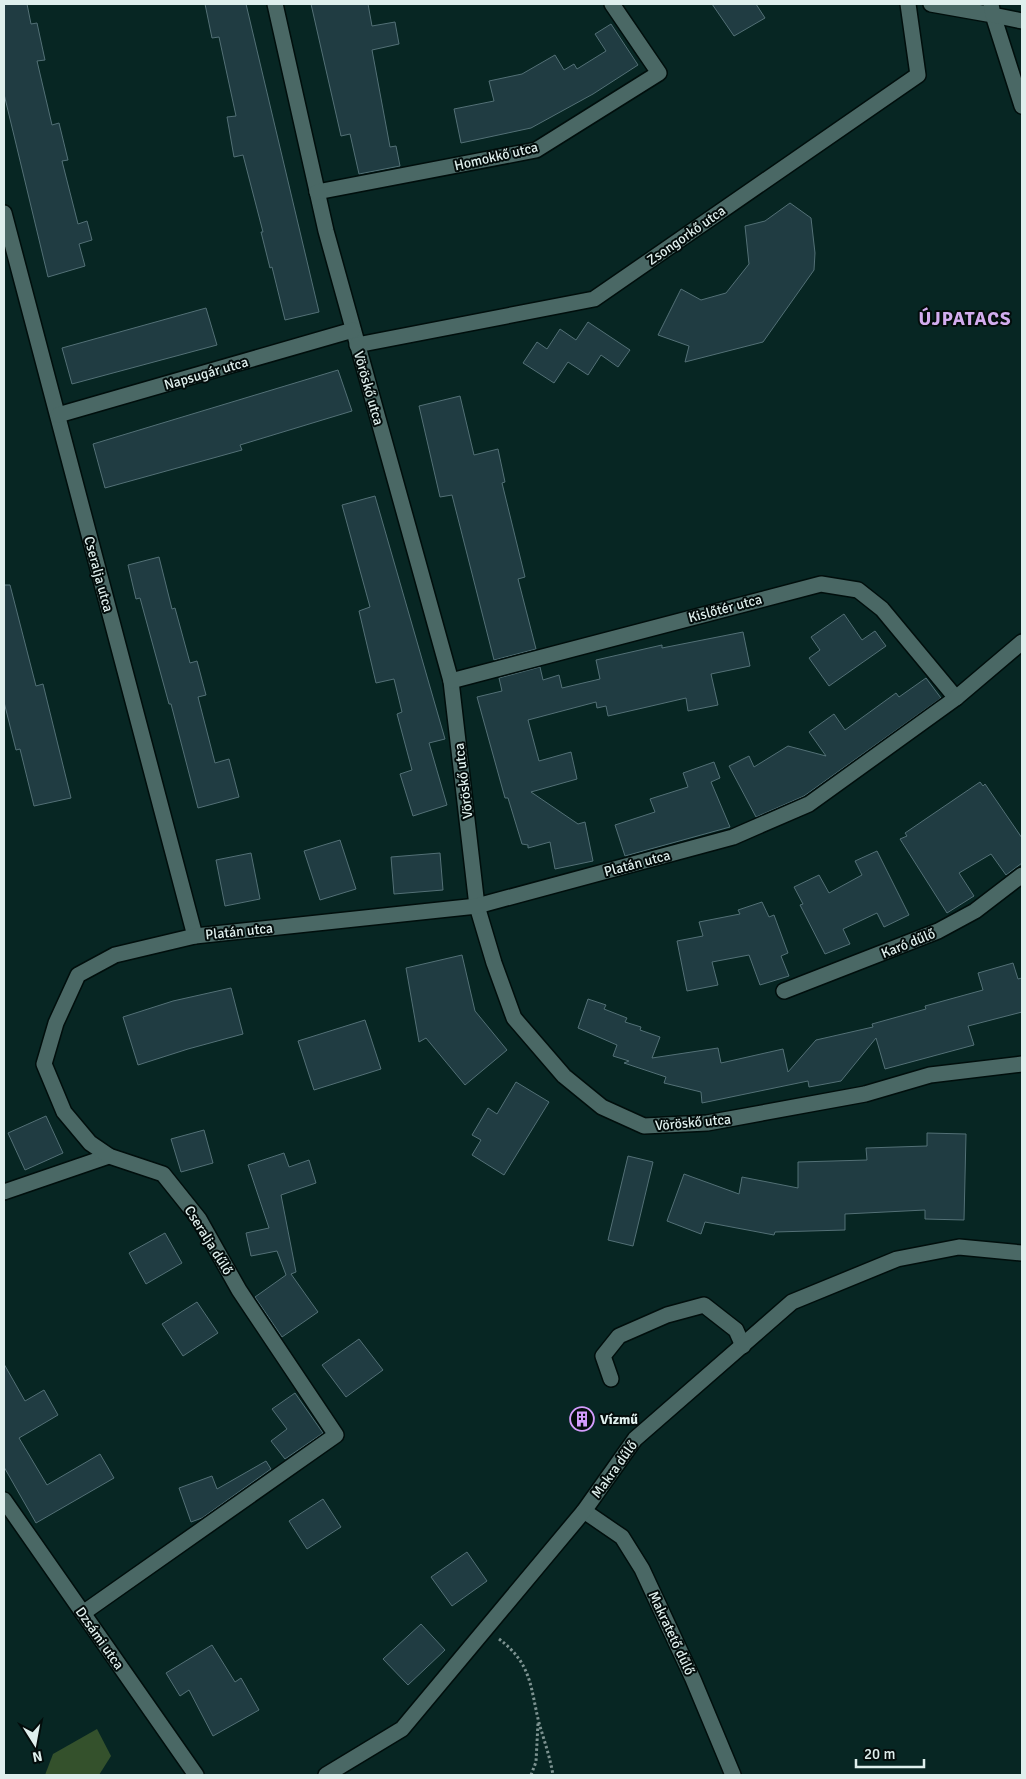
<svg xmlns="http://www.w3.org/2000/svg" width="1026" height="1779" viewBox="0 0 1026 1779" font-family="Signika,sans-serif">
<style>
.green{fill:#34512c}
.building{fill:#203c42;stroke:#537076}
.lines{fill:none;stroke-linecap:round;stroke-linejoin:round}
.minor-casing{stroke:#000e0c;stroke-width:18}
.path{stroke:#7d9391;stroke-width:3;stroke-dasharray:2.5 2.5;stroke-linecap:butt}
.minor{stroke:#4a6865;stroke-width:15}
.labels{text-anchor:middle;stroke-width:4;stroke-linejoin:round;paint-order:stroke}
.street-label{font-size:14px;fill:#dfefed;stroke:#030c0b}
.poi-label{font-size:14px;font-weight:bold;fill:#dfefed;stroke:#030c0b;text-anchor:start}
.district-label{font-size:19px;font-weight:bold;letter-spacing:1px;fill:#d2acee;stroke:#030c0b}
</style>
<rect width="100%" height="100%" fill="#072623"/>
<polygon class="green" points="97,1729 111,1756 99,1775 45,1775 53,1754"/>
<g class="building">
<polygon points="4,4 27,4 31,24 37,23 45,60 37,61 52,125 59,123 68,160 62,161 78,224 87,221 92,240 79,244 85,266 48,277 4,94"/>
<polygon points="205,4 246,4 319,312 285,320 272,267 270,268 261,232 263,232 243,155 234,157 227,117 236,116 219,37 212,38"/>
<polygon points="311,4 368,4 372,26 395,22 399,44 372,50 390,147 396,146 400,166 359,174 350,134 341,136"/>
<polygon points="712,4 756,4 765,18 734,36"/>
<polygon points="611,24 638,65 593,94 531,128 461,143 454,109 494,101 489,81 522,74 555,55 564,70 574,64 577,69 606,51 595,34"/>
<polygon points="790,203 811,218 815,253 814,270 763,342 685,362 689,346 658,335 681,289 701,300 726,293 749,264 745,226 765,221"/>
<polygon points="206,308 217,345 72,384 62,348"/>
<polygon points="588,322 630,350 618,367 601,355 588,375 568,362 554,383 523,363 537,342 547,349 560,329 576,340"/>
<polygon points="338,370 352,411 240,445 242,450 105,488 93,444"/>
<polygon points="460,396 474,455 498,449 505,482 502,483 525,577 518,579 536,649 494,660 452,495 440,497 419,406"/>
<polygon points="375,496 445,739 429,743 447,805 413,816 400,774 412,770 397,714 402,712 394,679 376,683 359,611 370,607 342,505"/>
<polygon points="159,557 172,609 175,608 190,663 197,661 206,695 198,697 215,763 229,759 239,797 198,808 171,704 169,704 140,598 136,599 128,565"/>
<polygon points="4,585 10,585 36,686 43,684 71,798 34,806 20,749 16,750 4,702"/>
<polygon points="844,614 862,640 875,631 886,646 829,686 809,658 820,650 811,637"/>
<polygon points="743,632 750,666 711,674 718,705 688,711 686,698 608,716 606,706 597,708 596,702 528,720 539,761 571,752 577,779 531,792 578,824 585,822 593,861 555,869 550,842 528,848 528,845 522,844 508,798 505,798 477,697 502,691 499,678 540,667 543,680 559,675 562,688 600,679 596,660 662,645 662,648"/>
<polygon points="926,678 941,698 804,796 756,817 729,766 749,756 754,767 788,746 826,756 809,732 834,714 845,730 896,693 899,697"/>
<polygon points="714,762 720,778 711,782 730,827 625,856 615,825 655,812 650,799 688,787 683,773"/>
<polygon points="980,782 983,786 985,784 1022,838 1022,863 1006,875 991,854 959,873 974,896 947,913 900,839 907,836 905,833"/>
<polygon points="340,840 356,889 320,900 304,851"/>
<polygon points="877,851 909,915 884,927 877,913 843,929 850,944 825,954 800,905 803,904 794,887 819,875 829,893 862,875 855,861"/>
<polygon points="251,853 260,899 225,906 216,860"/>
<polygon points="440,853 443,890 394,894 391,857"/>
<polygon points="762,902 769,917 774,915 788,953 781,956 789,976 760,985 749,955 712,962 718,985 687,991 677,941 703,936 699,922 740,914 738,910"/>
<polygon points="462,955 475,1011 507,1050 465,1085 426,1038 419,1042 406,968"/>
<polygon points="1013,963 1018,979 1022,978 1022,1012 968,1026 974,1045 885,1069 876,1038 841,1081 809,1087 808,1081 702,1103 701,1092 664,1083 666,1077 624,1063 629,1061 613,1056 617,1045 578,1028 588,999 606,1005 604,1009 627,1018 625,1022 641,1027 640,1030 660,1037 652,1058 718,1048 721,1063 783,1049 788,1072 816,1040 873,1027 872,1024 926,1009 925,1006 983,990 978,973"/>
<polygon points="231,988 243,1034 188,1049 138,1065 123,1017 173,1001"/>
<polygon points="365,1020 381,1069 314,1090 298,1041"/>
<polygon points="516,1082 549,1102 504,1175 472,1155 481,1140 472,1135 488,1108 497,1114"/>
<polygon points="46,1116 63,1153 25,1170 8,1133"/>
<polygon points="204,1130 213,1163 181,1172 171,1139"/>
<polygon points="927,1133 966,1134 964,1220 925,1219 925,1210 845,1214 845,1230 775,1232 774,1235 705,1222 701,1234 667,1221 684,1174 739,1194 742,1177 798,1188 798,1162 867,1160 866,1148 927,1146"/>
<polygon points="284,1153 289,1167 309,1160 316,1183 281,1195 296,1272 291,1274 318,1312 282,1337 255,1297 286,1275 277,1251 251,1256 246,1233 269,1228 248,1165"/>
<polygon points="628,1156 653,1162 633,1246 608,1240"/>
<polygon points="165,1233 182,1263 146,1284 129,1253"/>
<polygon points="197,1302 218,1333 183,1356 162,1324"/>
<polygon points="359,1339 383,1370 346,1397 322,1365"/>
<polygon points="4,1364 25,1401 44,1390 58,1415 19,1438 47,1485 100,1454 114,1478 36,1523 4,1467"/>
<polygon points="295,1393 323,1433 285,1459 271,1441 287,1429 272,1409"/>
<polygon points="266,1461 271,1469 202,1518 191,1522 179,1488 212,1476 217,1489"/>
<polygon points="323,1499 341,1527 307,1549 289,1521"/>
<polygon points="467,1552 487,1581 452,1606 431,1577"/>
<polygon points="421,1624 445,1650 408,1685 383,1659"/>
<polygon points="212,1645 235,1682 241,1678 259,1710 213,1736 189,1690 180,1696 166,1673"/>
</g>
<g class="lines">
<g class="minor-casing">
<g id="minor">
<polyline points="275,4 326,231 451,681 477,906 494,963 514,1018 564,1076 602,1107 644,1126 707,1123 865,1094 930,1075 1022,1064"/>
<polyline points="931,4 993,15 1022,106"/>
<polyline points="991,4 993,15 1022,21"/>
<polyline points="317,192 536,150 659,73 612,4"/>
<polyline points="4,213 195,936"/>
<polyline points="357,345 594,299 918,75 908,4"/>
<polyline points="58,415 353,330"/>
<polyline points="451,681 821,584 858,590 882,609 956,698"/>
<polyline points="784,991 938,931 975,911 1022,875"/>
<polyline points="4,1192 109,1156"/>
<polyline points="611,1379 603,1356 619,1336 667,1315 704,1305 736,1330 743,1346"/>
<polyline points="4,1500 196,1775"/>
<polyline points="584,1511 622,1537 642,1569 693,1679 733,1775"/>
<polyline points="83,1613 336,1435 239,1290 199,1219 163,1174 109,1156 90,1143 64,1112 44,1064 56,1023 78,975 115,955 195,936 477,906 733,837 809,804 956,698 1022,642"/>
<polyline points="326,1775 402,1729 584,1511 635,1439 792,1302 897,1259 959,1247 1022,1253"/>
</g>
</g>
<g class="path">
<path d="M499,1639C532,1664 530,1686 539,1723C544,1740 550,1757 553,1775"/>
<polyline points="531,1775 536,1762 538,1723"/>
</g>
<use href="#minor" class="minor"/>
</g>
<defs>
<g id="building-ring" transform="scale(1.25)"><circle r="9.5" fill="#030c0b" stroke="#d49cfc" stroke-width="1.5"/><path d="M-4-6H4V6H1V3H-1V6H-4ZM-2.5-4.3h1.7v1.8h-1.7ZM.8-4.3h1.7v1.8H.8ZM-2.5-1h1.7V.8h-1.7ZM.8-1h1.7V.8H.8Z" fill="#d49cfc"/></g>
</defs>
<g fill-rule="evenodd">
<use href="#building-ring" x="582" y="1419"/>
</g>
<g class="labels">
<g class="street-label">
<text transform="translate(496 156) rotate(-13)" y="5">Homokkő utca</text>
<text transform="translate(686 235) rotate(-35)" y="5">Zsongorkő utca</text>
<text transform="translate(206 373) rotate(-16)" y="5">Napsugár utca</text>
<text transform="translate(369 388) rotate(74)" y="5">Vöröskő utca</text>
<text transform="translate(99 574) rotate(75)" y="5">Cseralja utca</text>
<text transform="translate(725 608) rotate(-15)" y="5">Kislőtér utca</text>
<text transform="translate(463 781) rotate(-97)" y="5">Vöröskő utca</text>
<text transform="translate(637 863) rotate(-15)" y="5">Platán utca</text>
<text transform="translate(239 931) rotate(-6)" y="5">Platán utca</text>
<text transform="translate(908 943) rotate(-22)" y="5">Karó dűlő</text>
<text transform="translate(693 1122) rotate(-5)" y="5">Vöröskő utca</text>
<text transform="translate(209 1240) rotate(58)" y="5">Cseralja dűlő</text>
<text transform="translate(614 1469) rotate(-54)" y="5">Makra dűlő</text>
<text transform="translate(672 1633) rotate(65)" y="5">Makratető dűlő</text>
<text transform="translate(100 1638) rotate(55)" y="5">Dzsámi utca</text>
</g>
<g class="poi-label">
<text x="600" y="1424">Vízmű</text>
</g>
<g class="district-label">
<text x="965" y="325">ÚJPATACS</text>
</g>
</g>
<rect width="1026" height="1779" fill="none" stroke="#dfefed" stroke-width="10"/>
<g transform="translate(35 1744) rotate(169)" stroke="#030c0b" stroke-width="4" paint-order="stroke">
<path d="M0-4L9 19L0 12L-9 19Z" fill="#dfefed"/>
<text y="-8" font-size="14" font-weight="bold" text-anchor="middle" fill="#dfefed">N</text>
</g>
<path d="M856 1759v8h68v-8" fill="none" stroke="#dfefed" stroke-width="2.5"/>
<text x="864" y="1759" font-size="15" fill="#dfefed" stroke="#030c0b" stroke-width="4" paint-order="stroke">20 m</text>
</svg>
